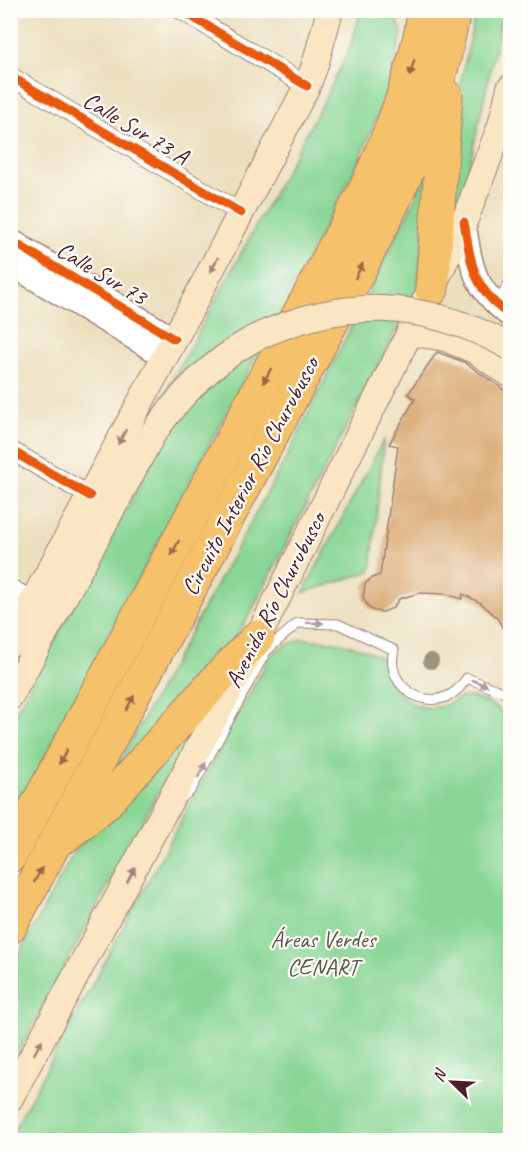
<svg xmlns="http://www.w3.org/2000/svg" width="521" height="1151" viewBox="0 0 521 1151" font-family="Caveat,sans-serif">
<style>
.green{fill:#89d694;stroke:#6a7a60;stroke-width:1.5}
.building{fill:#d7a367}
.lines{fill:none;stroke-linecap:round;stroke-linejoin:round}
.service-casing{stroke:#9b7f74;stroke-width:11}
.minor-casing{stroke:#9b7f74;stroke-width:20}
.tertiary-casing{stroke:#9b7f74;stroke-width:25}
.secondary-casing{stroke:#9b7f74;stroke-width:28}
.motorway-casing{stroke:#9b7f74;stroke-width:35}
.service{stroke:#fff;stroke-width:9}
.minor{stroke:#fff;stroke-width:18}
.tertiary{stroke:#fff;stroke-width:22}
.secondary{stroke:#fbe6c4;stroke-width:26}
.motorway{stroke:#f5c16b;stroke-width:33}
.secondary-bridge-casing{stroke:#9b7f74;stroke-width:28;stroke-linecap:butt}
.secondary-bridge{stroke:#fbe6c4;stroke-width:26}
.cycleway-casing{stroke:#fdfcf7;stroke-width:13}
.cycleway{stroke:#e8590c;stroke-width:9}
.tree{fill:#9d947e}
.oneway{fill:#976848}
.oneway2{fill:#a28278}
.oneway3{fill:#ae9aa0}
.labels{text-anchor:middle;stroke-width:4.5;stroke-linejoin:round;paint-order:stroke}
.street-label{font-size:24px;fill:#4a1f2b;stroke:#fdfcf7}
.park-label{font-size:24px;fill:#5d564a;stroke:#fdfcf7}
</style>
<rect width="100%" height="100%" fill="#fdfcf7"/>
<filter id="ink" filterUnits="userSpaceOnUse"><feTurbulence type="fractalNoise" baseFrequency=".0167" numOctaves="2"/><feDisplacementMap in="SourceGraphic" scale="12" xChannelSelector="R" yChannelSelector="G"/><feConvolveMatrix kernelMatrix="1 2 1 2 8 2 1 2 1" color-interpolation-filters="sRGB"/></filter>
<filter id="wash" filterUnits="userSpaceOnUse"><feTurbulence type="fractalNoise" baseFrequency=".008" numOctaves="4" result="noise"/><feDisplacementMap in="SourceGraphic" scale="24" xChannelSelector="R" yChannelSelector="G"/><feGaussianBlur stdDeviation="1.35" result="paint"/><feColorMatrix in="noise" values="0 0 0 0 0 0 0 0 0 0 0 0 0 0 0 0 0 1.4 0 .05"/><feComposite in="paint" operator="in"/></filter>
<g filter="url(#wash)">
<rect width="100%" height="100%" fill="#ecdfbd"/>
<g class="green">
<polygon points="361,11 394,11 402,33 389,88 358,163 11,821 11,721 153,460 135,449 326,97 350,47"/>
<polygon points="476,11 503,11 502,17 463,194 447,233 459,90"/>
<polygon points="431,166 418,288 249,616 215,667 103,792 285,460"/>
<polygon points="384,439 371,571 303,593"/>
<path d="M302,639C331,640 359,644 385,660C387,689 411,714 442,706C450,704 457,697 464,697C484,697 494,707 510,717V1140H11V1135L270,656L284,646Z"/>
<polygon points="195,724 11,1066 11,970 74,852"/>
</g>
<g id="blocks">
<polygon class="building" points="437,352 464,362 510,394 510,641 497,618 481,603 463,594 462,599 446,594 419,593 399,599 393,608 383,612 374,611 369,608 363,598 365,584 372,578 380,575 398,446 389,444 415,399 408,394"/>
</g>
</g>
<g filter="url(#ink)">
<use href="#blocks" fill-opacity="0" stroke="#9b7f74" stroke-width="1.5"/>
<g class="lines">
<g class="service-casing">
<g id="service">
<polyline points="497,303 510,282"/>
<path d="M182,798L191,790L266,651L298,623L338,624L394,650C385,681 417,708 446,697C456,693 462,685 467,678L510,695"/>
</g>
</g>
<g class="minor-casing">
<g id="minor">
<polyline points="181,10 307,86"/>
<polyline points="10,76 241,213"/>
<polyline points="10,450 90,496"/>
<polyline points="10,588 33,601"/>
</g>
</g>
<g class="tertiary-casing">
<g id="tertiary">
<path d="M464,222C472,267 472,287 510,316"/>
<polyline points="10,240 174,339"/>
<polyline points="10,264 165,357"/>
</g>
</g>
<g class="secondary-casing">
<g id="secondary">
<polyline points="410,332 445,338 474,350 510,374"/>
<polyline points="10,644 189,312 307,86 315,65 330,10"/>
<path d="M10,697L152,435C179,395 211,363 253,339"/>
<polyline points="10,1098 258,637 410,332 464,222 501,125 510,88"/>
</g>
</g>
<g class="motorway-casing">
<g id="motorway">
<polyline points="432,289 446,96"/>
<polyline points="64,837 105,804 219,677 258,637"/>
<path d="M10,856L364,192C391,133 414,75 425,10"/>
<path d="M10,927L360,269C383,222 410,173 426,122C438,86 447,48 454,10"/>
</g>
</g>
<use href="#service" class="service"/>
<use href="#minor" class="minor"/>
<use href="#tertiary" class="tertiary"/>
<use href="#secondary" class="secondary"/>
<use href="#motorway" class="motorway"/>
<g class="secondary-bridge-casing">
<path id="secondary-bridge" d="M253,339C342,296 424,299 510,347"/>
</g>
<use href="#secondary-bridge" class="secondary-bridge"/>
<g class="cycleway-casing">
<g id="cycleway">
<polyline points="181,10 307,86"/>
<polyline points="10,76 241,213"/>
<path d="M464,222C472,267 472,287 510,316"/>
<polyline points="10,240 174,339"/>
<polyline points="10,450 90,496"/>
</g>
</g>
<use href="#cycleway" class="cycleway"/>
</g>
<circle class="tree" cx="431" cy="661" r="8"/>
<defs><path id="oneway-solid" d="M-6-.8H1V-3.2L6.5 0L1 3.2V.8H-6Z" transform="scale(1.5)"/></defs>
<g class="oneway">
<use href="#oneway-solid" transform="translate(412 68) rotate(105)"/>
<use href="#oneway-solid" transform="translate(359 271) rotate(-63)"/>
<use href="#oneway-solid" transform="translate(267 376) rotate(118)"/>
<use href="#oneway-solid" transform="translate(175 548) rotate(118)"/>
<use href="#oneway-solid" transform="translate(130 703) rotate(-62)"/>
<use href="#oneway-solid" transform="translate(63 757) rotate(118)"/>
<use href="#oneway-solid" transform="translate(38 875) rotate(-62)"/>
</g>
<g class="oneway2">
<use href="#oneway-solid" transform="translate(214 265) rotate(118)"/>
<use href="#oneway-solid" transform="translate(122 437) rotate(118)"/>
<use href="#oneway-solid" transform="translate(131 875) rotate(-62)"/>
<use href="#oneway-solid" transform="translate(38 1047) rotate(-62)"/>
</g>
<g class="oneway3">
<use href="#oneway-solid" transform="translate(315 623) rotate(1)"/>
<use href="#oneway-solid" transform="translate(480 683) rotate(22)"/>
<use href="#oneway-solid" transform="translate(202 770) rotate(-62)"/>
</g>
</g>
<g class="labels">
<g class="street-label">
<text transform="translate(136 128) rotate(31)" y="8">Calle Sur 73 A</text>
<text transform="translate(102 273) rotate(31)" y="8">Calle Sur 73</text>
<text transform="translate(250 476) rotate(-62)" y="8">Circuito Interior Río Churubusco</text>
<text transform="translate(275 600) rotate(-63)" y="8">Avenida Río Churubusco</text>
</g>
<g class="park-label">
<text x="323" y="947">Áreas Verdes<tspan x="323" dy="28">CENART</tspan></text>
</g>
</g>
<rect width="521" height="1151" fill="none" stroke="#fdfcf7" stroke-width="36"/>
<g transform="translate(452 1082) rotate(294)" stroke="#fdfcf7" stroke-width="4.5" paint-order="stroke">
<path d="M0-4.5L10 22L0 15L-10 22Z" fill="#4a1f2b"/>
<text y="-9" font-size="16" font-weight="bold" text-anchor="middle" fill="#4a1f2b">N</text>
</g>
</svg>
